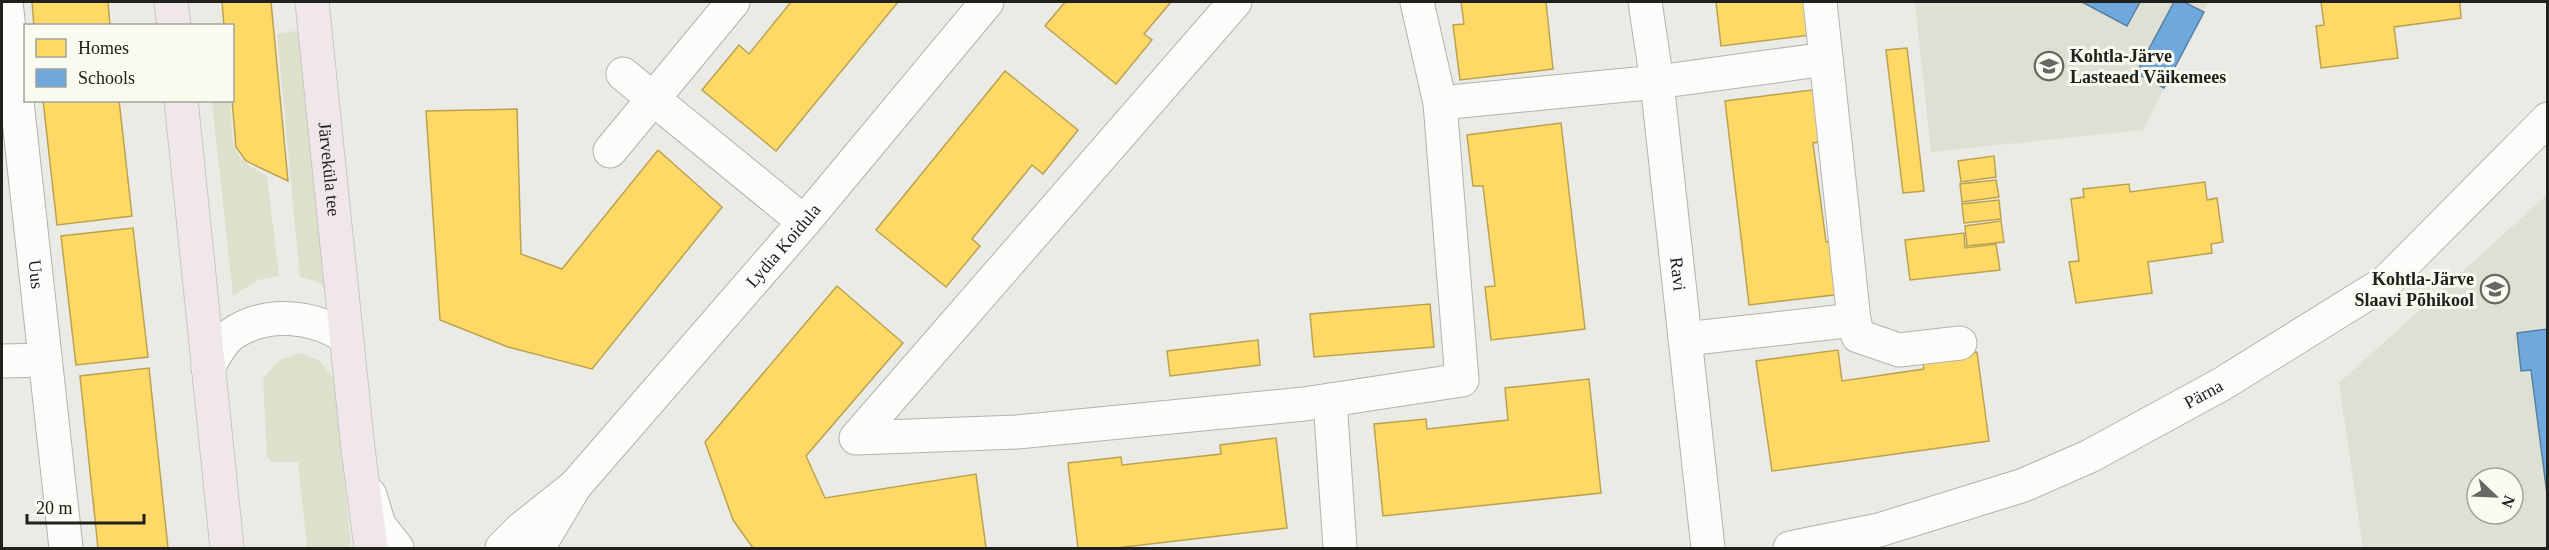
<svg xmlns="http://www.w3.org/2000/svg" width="2549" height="550" viewBox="0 0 2549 550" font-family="'Times New Roman',serif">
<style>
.built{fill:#dee0d4;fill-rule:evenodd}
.green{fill:#dde1cb}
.homes{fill:#ffd966;stroke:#bca250;stroke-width:1.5}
.schools{fill:#6fa8dc;stroke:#5780a3;stroke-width:1.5}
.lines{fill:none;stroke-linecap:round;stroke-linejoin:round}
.minor-casing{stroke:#b2b3af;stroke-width:35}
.major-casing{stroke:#c7c7c4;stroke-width:35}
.minor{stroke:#fcfcfb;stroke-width:33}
.major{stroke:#efe7ea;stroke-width:33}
.labels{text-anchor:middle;stroke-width:6;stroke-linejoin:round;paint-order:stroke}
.poi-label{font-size:18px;font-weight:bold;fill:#20211d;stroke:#f9faf0;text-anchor:start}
.street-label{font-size:18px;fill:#20211d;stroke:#f9faf0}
</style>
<rect width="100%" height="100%" fill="#eaebe5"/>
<g class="built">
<polygon points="1915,2 2208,2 2143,130 1931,152"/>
<path d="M2547,195V548H2363L2339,383ZM2477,478H2513V514H2477Z"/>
</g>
<g class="green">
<polygon points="302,30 326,288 316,281 300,277 277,34"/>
<path d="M212,101H230C234,143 226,155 267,176L279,276L258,280L233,296Z"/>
<polygon points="299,353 318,360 334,378 351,548 307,548 298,462 272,462 267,456 263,379 278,361"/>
</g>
<g class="homes">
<polygon points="32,2 108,2 110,26 34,26"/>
<polygon points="222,2 271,2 288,181 246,161 236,147 232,100 232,26 224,26"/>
<polygon points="791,2 898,2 776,151 702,90 739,45 749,54"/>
<polygon points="1065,2 1171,2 1144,34 1152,40 1116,84 1045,26"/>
<polygon points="1461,2 1546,2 1553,69 1460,80 1453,25 1464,24"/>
<polygon points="1716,2 1806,2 1810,35 1721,46"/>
<polygon points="2321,2 2460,2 2461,18 2394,27 2398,58 2321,68 2316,26 2324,25"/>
<polygon points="1907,48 1924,191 1903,193 1886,50"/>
<polygon points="1005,71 1078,130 1043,174 1032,165 972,239 980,246 946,287 876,230"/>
<polygon points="1820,89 1826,141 1813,143 1826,242 1835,241 1842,294 1749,305 1725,101"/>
<polygon points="43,100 119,100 132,216 57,225"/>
<polygon points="517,109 521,254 562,269 658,150 722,207 592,369 508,347 440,320 426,111"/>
<polygon points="1561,123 1585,329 1491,340 1485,287 1495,286 1483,186 1473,186 1467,135"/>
<polygon points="1994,156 1996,177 1961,182 1958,161"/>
<polygon points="1996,180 1999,197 1962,202 1960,184"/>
<polygon points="2205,182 2207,200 2217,198 2223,242 2211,244 2212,253 2148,262 2152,293 2076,303 2069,262 2079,261 2071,199 2084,197 2083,189 2129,184 2130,192"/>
<polygon points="1999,200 2001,219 1964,223 1962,204"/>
<polygon points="2001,221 2004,242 1967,246 1965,226"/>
<polygon points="133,228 148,357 76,365 61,236"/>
<polygon points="1964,233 1965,248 1996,244 2000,270 1910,280 1905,240"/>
<polygon points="837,286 903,343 806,456 825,498 976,474 986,548 753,548 733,520 705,442"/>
<polygon points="1430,304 1434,347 1314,357 1310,314"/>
<polygon points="1258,340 1260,365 1170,376 1167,351"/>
<polygon points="1838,350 1842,381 1924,369 1922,359 1977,352 1989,441 1772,471 1756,361"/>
<polygon points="149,368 168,548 98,548 80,376"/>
<polygon points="1589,379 1601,493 1383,516 1374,424 1426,419 1427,429 1508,420 1505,388"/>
<polygon points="1276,438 1287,528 1116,548 1078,548 1068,463 1121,457 1122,465 1221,454 1220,445"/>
</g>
<g class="schools">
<polygon points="2082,2 2140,2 2127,26"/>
<polygon points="2174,2 2184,2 2204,12 2164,88 2136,73"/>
<polygon points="2548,329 2548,502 2531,370 2521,371 2517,333"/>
</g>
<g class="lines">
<g class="minor-casing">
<g id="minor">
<path id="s1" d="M6,2L66,548"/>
<polyline points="1235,2 856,438 1017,432 1304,404 1462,380 1440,103 1657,82 1826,59"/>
<polyline points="1417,2 1440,103"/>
<path id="s2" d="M1645,2L1657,82L1708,548"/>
<polyline points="1820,2 1854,320 1858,336 1899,350 1960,343"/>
<polyline points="623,74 804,222"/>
<polyline points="610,151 733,2"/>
<polyline points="1685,339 1854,320"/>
<polyline points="2,361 45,360"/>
<path d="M208,368C215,355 221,342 232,334C267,310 313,316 346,337"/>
<polyline points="1330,400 1340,548"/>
<path id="s3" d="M575,486L804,222L987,2"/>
<polyline points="370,495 379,525 397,548"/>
<polyline points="502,548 521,529 575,486 538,548"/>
<path id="s4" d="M1790,548L1879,530L2024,485L2090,456L2222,384L2386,282L2548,119"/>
</g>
</g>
<g class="major-casing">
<g id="major">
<polyline points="171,2 174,26"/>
<path id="s5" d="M312,2L358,449L371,548"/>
<polyline points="181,100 227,548"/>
</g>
</g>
<use href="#minor" class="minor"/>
<use href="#major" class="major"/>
</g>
<defs>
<g id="school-ring" transform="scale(1.5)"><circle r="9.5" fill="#f9faf0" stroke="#676863" stroke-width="1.5"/><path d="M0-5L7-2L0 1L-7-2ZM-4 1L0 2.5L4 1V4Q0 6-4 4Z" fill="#676863"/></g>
</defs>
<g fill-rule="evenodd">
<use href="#school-ring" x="2049" y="66"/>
<use href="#school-ring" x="2495" y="289"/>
</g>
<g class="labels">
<g class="poi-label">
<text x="2070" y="62">Kohtla-Järve<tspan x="2070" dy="21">Lasteaed Väikemees</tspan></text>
<text x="2474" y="285" text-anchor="end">Kohtla-Järve<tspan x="2474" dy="21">Slaavi Põhikool</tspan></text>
</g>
<g class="street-label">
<text dy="6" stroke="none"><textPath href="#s5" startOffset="168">Järveküla tee</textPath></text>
<text dy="6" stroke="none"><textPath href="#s3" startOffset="318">Lydia Koidula</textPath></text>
<text dy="6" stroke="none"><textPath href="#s1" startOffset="274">Uus</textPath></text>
<text dy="6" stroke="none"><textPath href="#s2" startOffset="274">Ravi</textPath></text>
<text dy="6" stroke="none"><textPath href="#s4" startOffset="444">Pärna</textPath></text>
</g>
</g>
<rect width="2549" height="550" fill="none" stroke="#20211d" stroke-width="6"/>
<rect x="24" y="24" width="210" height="78" fill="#f9faf0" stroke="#a2a39c" stroke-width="1.5"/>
<rect x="36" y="39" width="30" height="18" fill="#ffd966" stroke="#a2a39c" stroke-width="1.5"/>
<text x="78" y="54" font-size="18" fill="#20211d">Homes</text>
<rect x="36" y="69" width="30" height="18" fill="#6fa8dc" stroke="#a2a39c" stroke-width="1.5"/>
<text x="78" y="84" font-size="18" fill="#20211d">Schools</text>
<g transform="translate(2495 496) rotate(113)"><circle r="28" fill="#f9faf0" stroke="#a2a39c" stroke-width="1.5"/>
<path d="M0-4.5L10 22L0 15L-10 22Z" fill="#676863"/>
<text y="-9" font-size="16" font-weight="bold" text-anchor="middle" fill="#20211d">N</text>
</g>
<path d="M27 514v9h117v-9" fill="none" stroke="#20211d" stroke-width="3"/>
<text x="36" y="514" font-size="18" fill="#20211d" stroke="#f9faf0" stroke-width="4.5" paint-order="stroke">20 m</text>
</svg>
